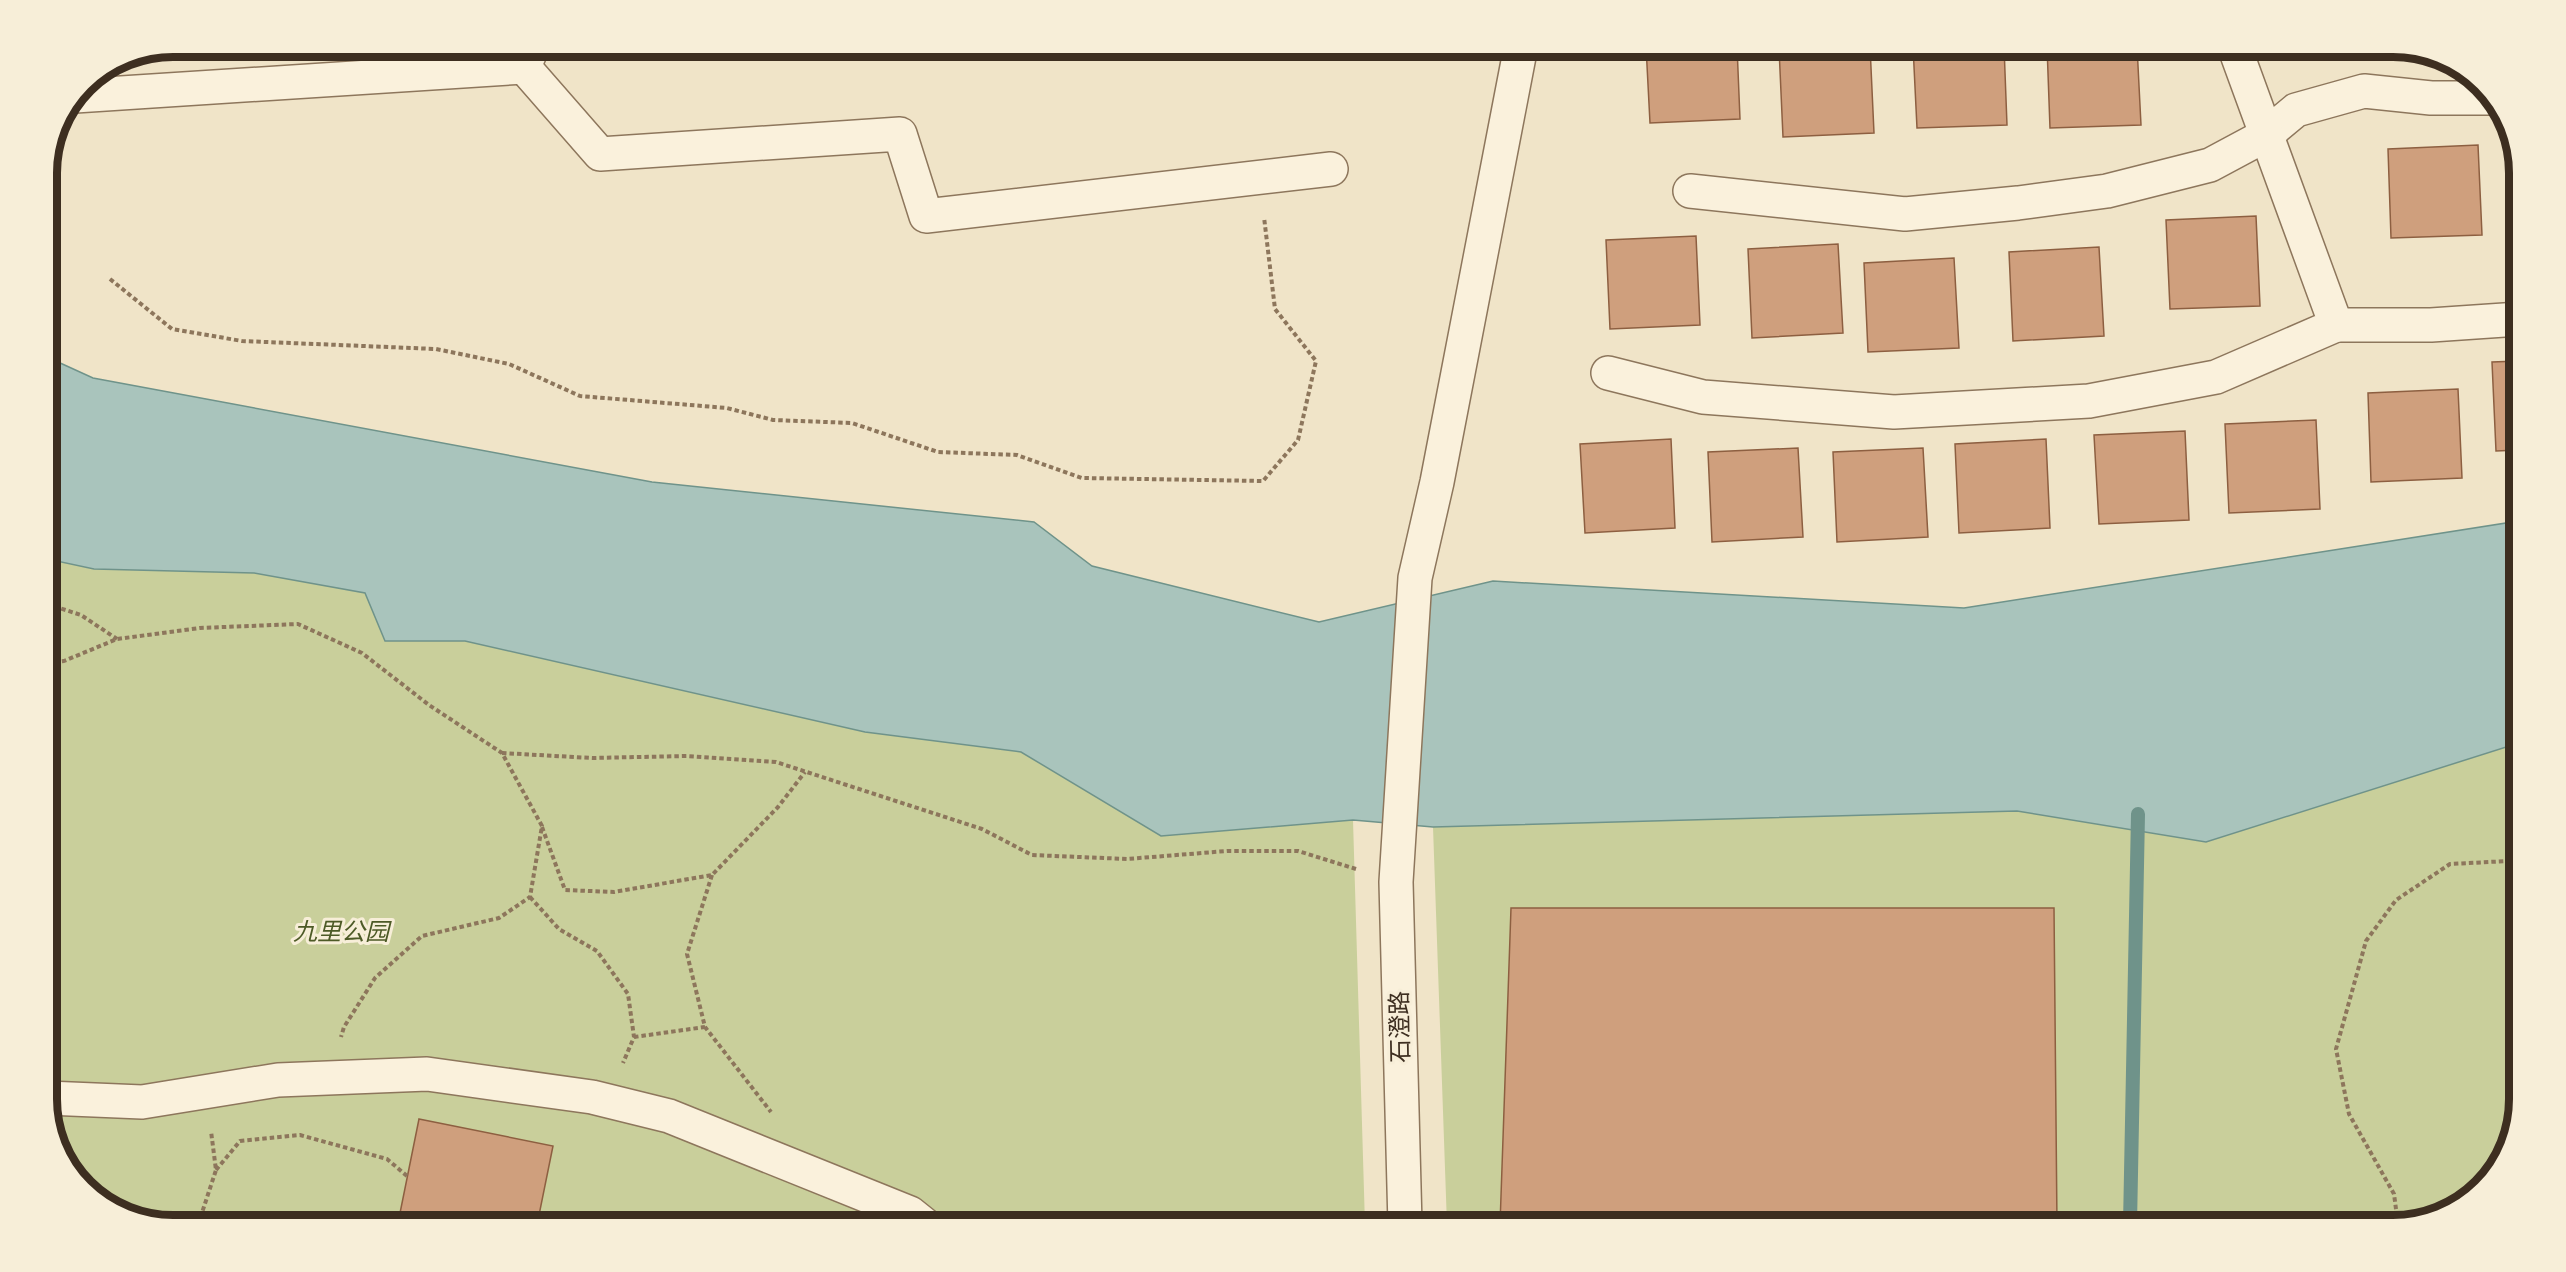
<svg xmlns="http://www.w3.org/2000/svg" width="2566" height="1272" viewBox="0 0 2566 1272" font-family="'Zilla Slab','Noto Sans SC',serif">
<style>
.green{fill:#c9cf9b}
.water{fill:#a9c4bc;stroke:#6f938a;stroke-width:1.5}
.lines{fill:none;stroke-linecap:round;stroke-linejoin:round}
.stream{stroke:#6f938a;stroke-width:14}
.building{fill:#cf9f7d;stroke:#8d5f41;stroke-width:1.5}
.minor-casing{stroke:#8d765c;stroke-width:36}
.path{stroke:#8d765c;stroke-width:4;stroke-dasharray:4.5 3;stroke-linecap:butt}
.minor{stroke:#faf1dc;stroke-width:33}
.labels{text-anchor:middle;stroke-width:6;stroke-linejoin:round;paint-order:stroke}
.park-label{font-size:24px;font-style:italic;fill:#4d5a26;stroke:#f7eed8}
.street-label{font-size:24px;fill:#3d2e20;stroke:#f7eed8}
.rim{fill:none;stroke:#3d2e20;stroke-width:8}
</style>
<rect width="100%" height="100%" fill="#f0e4c8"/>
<g class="green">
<polygon points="47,559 94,569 254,573 365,593 386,641 465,641 865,732 1022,752 1161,836 1353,820 1365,1225 173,1225 117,1213 68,1170 47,1108"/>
<polygon points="2519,743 2519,1099 2507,1155 2463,1204 2394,1225 1447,1225 1433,827 2017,811 2206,842"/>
</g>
<polygon class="water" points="47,357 93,378 652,482 1034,522 1092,566 1319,622 1493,581 1964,608 2519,521 2519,743 2206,842 2017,811 1433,827 1353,820 1161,836 1021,752 865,732 465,641 385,641 365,593 254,573 94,569 47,559"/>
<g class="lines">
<polyline class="stream" points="2130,1225 2138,814"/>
</g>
<g class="building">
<polygon points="1646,46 1737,46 1740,119 1650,123"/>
<polygon points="1870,46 1874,133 1783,137 1779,48"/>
<polygon points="1913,46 2004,46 2007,125 1917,128"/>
<polygon points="2047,46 2137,46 2141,125 2050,128"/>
<polygon points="2478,145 2482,235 2391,238 2388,149"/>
<polygon points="2256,216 2260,306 2170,309 2166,220"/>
<polygon points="1696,236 1700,325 1610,329 1606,240"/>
<polygon points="1838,244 1843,333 1752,338 1748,249"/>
<polygon points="2099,247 2104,336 2013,341 2009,252"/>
<polygon points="1954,258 1959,348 1868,352 1864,263"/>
<polygon points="2519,361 2519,450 2496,451 2492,362"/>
<polygon points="2458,389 2462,478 2371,482 2368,393"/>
<polygon points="2316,420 2320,509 2229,513 2225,424"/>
<polygon points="2185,431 2189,520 2099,524 2094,435"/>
<polygon points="1671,439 1675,528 1585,533 1580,444"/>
<polygon points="2046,439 2050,528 1959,533 1955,444"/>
<polygon points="1798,448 1803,537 1712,542 1708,452"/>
<polygon points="1923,448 1928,537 1837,542 1833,452"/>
<polygon points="1511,908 2054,908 2057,1225 1500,1225"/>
<polygon points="419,1119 553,1146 537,1225 437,1225 399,1218"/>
</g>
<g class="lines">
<g class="minor-casing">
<g id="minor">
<polyline points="524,67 600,154 900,134 926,216 1331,169"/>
<polyline points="75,96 524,67 532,48"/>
<polyline points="1690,191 1905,214 2018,203 2107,191 2210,165 2266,135 2296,110 2364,91 2431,98 2493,98"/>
<polyline points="2336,325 2431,325 2519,319"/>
<polyline points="1608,373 1703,397 1894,412 2089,401 2216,377 2336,325 2234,46"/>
<polyline points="47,1098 142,1102 278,1080 427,1074 592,1097 669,1116 910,1213 925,1225"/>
<polyline points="1405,1225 1396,882 1415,578 1437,482 1521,46"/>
</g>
</g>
<g class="path">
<polyline points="110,279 172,329 242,341 436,349 509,364 580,396 727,408 773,420 852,423 938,452 1017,455 1082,478 1263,481 1298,440 1316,361 1275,309 1264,217"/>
<polyline points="47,604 81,615 117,639"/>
<polyline points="47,663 64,661 117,639 200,628 298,624 362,653 429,705 502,753 542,826 530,897 499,918 422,936 375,978 344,1027 341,1037"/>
<polyline points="502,753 592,758 687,756 776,762 982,829 1032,855 1127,859 1227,851 1298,851 1356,869"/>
<polyline points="542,827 565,890 614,892 712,875 778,807 805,772"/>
<polyline points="712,875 687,954 705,1027 771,1112"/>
<polyline points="530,897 559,929 597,951 628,994 634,1037 623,1063"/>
<polyline points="634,1037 705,1027"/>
<polyline points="216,1170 240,1141 300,1135 387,1159 407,1176"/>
<polyline points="2398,1224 2394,1194 2349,1114 2336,1049 2366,941 2396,900 2450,864 2508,861 2519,864"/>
<polyline points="198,1225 216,1170 211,1131"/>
</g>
<use href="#minor" class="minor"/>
</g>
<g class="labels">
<g class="park-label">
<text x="341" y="940">九里公园</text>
</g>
<g class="street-label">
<text transform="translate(1400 1027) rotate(-91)" y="8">石澄路</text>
</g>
</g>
<path d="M0 0H2566V1272H0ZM173 57H2393A116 116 0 0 1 2509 173V1099A116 116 0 0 1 2393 1215H173A116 116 0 0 1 57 1099V173A116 116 0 0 1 173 57Z" fill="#f7eed8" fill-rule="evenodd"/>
<path class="rim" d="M173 57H2393A116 116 0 0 1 2509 173V1099A116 116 0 0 1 2393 1215H173A116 116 0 0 1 57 1099V173A116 116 0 0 1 173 57Z"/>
</svg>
